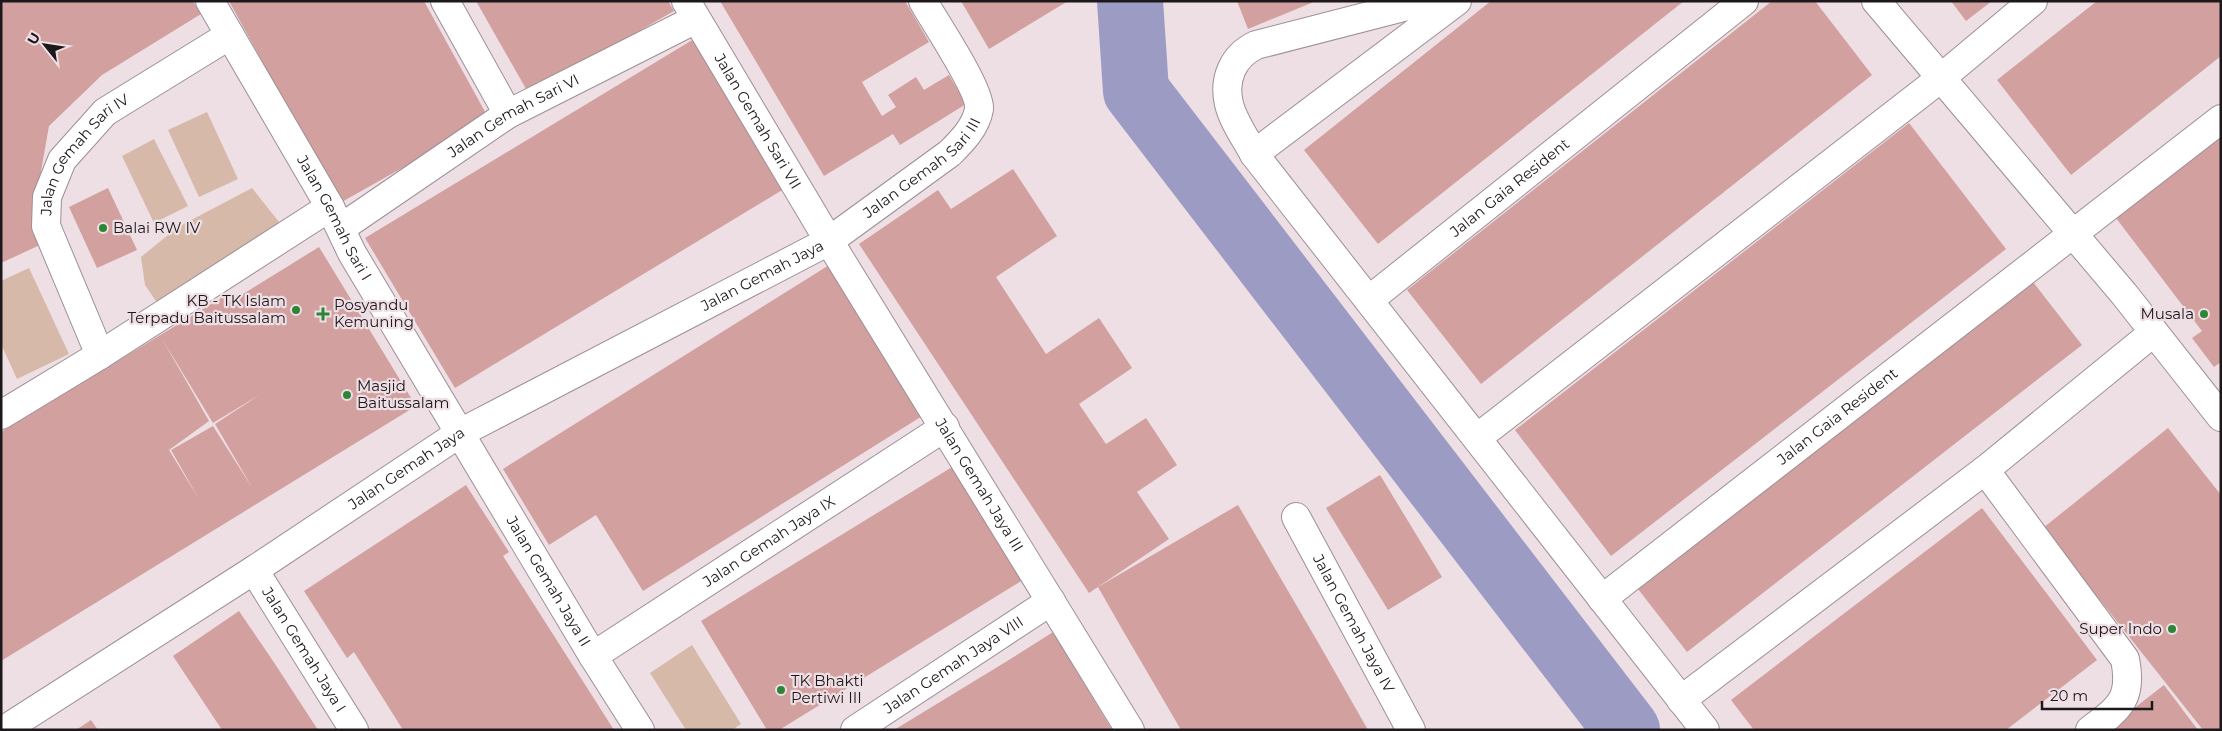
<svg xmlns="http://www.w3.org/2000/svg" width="2222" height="731" viewBox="0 0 2222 731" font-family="Montserrat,sans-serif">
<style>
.green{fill:#d6b9a8}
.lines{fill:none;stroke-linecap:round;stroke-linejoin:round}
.river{stroke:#9c9bc4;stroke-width:66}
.building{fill:#d1a09f;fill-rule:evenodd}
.minor-casing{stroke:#9d8f96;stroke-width:30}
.minor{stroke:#fff;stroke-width:28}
.poi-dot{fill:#2d8636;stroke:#eedfe5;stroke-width:2}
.labels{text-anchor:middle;stroke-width:4.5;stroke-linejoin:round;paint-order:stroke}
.street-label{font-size:15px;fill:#1d181b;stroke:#eedfe5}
.poi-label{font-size:15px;fill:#1d181b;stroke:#eedfe5;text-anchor:start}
</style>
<rect width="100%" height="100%" fill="#eedfe5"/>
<g class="green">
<polygon points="207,112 238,179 199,197 168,130"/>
<polygon points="154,139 188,206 154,223 122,156"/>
<polygon points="252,188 283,227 160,307 145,285 141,257 178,227"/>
<polygon points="29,268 69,354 17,379 1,344 1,281"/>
<polygon points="692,645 741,724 732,730 686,730 650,673"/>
</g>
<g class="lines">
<polyline class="river" points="1130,1 1136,91 1627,730"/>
</g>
<g class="building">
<polygon points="1,1 193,1 201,14 102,75 49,126 40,177 40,245 1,263"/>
<polygon points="229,1 424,1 489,119 340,203"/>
<polygon points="476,1 668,1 674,11 529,94"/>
<polygon points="720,1 905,1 929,42 862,82 863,84 882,116 896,107 888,95 916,77 924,90 949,75 966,104 900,145 893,134 824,176"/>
<polygon points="961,1 1068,1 989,49"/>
<polygon points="1237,1 1316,1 1248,29"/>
<polygon points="1491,1 1684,1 1378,244 1304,150"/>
<polygon points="1772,1 1815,1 1872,75 1481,384 1407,290"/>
<polygon points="1951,1 1992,1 1966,21"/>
<polygon points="2097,1 2221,1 2221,56 2071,175 1997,80"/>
<polygon points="694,39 784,189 455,388 365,238"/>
<polygon points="1909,123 2006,249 1611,556 1515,430"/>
<polygon points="2221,137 2221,362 2214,367 2192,338 2202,331 2116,218"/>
<polygon points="1013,169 1057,236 996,277 1046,354 1099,318 1132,368 1079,404 1106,444 1146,418 1177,465 1137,492 1169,539 1089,593 859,244 938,190 951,209"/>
<polygon points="108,188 137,250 97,268 69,207"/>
<path d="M319,247L416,406L1,661V432L226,295L230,302ZM161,337L213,423L261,394L215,424L253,489L213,426L171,450L199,499L169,450L209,421Z"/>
<polygon points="834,262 927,413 643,591 596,515 549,545 503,469"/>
<polygon points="2033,282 2082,345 1687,652 1638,589"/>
<polygon points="2168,428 2221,495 2221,730 2203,730 2043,528"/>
<polygon points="957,464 1026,578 779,730 767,730 701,621"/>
<polygon points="1380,475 1442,577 1388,610 1326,508"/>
<polygon points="466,485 509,552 503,556 614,730 403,730 354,652 347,658 304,591"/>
<polygon points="1238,505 1319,644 1368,730 1181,730 1122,629 1098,587"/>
<polygon points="1982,508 2097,660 2006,730 1754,730 1731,700"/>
<polygon points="239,611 275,664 318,730 222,730 173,656"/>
<polygon points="1053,632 1112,730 894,730 1004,663"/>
<polygon points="2164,685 2198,730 2106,730"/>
<polygon points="91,720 98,730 76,730"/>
</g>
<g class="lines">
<g class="minor-casing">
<g id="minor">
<path id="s1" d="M210,1L330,207L352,253L593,656L640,730"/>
<polyline points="445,1 508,114"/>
<path id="s2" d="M686,1L829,241L1130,730"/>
<path d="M1427,1L1256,45C1233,56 1223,79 1229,104C1233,121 1246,139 1254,154L1705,730"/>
<polyline points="1876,1 2124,294 2221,417"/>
<polyline points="1254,154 1457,1"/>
<path id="s3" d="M341,228L508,114L696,19"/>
<path id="s4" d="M1369,300L1744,1"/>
<path id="s5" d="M100,355L46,226L47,197L62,160L105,112L230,35"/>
<polyline points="1,415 100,355 330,207"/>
<polyline points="1477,438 1941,78 2033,1"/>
<path d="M1985,470L2125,659C2133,698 2120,708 2090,730"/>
<path id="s6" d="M1296,517L1411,730"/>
<path id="s7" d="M254,570L354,730"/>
<path id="s8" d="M1602,599L2221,119"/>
<path id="s9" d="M593,656L945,427"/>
<polyline points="1681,700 1985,470 2154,332"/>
<path id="s10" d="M4,730L254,570L460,433L829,241L950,153C962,141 976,127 979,109C981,90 934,21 923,1"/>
<path id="s11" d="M855,730L1051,601"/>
</g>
</g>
<use href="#minor" class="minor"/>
</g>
<g class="poi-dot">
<circle cx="103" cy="228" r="5"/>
<circle cx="296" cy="310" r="5"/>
<path d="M320.5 306.5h5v5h5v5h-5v5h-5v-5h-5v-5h5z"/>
<circle cx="2204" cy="314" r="5"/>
<circle cx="347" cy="395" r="5"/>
<circle cx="2172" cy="629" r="5"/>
<circle cx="781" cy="690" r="5"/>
</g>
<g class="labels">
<g class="street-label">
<text dy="5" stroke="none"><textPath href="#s3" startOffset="206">Jalan Gemah Sari VI</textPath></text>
<text dy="5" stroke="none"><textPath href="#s2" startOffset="140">Jalan Gemah Sari VII</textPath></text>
<text dy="5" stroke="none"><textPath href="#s5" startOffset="225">Jalan Gemah Sari IV</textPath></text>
<text dy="5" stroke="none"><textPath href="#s10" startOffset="1079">Jalan Gemah Sari III</textPath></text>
<text dy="5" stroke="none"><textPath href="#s4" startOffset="180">Jalan Gaia Resident</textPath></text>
<text dy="5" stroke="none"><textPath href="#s1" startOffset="250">Jalan Gemah Sari I</textPath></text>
<text dy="5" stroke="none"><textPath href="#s10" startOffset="885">Jalan Gemah Jaya</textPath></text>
<text dy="5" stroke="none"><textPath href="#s8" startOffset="298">Jalan Gaia Resident</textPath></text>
<text dy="5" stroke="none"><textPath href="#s10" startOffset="480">Jalan Gemah Jaya</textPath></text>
<text dy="5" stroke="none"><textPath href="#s2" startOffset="566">Jalan Gemah Jaya III</textPath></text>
<text dy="5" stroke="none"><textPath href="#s9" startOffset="210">Jalan Gemah Jaya IX</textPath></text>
<text dy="5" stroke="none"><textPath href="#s1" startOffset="672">Jalan Gemah Jaya II</textPath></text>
<text dy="5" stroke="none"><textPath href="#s6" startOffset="121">Jalan Gemah Jaya IV</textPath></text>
<text dy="5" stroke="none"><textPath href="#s7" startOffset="94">Jalan Gemah Jaya I</textPath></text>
<text dy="5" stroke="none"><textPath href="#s11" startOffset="118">Jalan Gemah Jaya VIII</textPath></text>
</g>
<g class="poi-label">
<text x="113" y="233">Balai RW IV</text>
<text x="286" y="306" text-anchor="end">KB - TK Islam<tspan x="286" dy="17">Terpadu Baitussalam</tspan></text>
<text x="334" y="310">Posyandu<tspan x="334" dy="17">Kemuning</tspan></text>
<text x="2194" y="319" text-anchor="end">Musala</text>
<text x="357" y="391">Masjid<tspan x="357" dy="17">Baitussalam</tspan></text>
<text x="2162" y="634" text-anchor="end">Super Indo</text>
<text x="791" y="686">TK Bhakti<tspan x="791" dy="17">Pertiwi III</tspan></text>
</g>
</g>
<rect width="2222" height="731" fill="none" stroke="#1d181b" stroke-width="5"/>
<g transform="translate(45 45) rotate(300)" stroke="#eedfe5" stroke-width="4" paint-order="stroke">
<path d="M0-4L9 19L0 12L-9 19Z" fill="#1d181b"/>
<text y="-8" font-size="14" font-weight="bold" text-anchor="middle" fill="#1d181b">U</text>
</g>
<path d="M2042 701v8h110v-8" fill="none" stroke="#1d181b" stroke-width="2.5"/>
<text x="2050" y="701" font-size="15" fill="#1d181b" stroke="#eedfe5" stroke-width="4" paint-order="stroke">20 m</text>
</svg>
